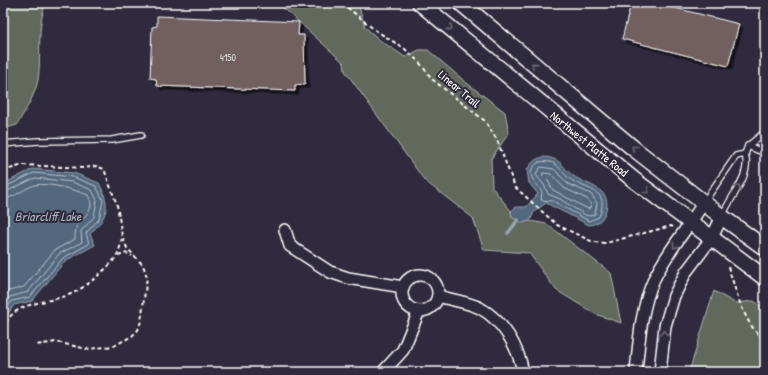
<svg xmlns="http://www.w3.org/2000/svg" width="768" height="375" viewBox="0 0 768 375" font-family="'Patrick Hand',sans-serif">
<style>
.green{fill:#62695c;stroke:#b0b4ae}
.water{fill:#53687f;stroke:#98a4b2}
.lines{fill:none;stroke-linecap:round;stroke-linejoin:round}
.shore{stroke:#bac3cc;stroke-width:1}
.stream{stroke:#98a4b2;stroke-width:3.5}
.building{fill:#725e60;stroke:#fff;filter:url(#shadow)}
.lane-casing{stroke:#fff;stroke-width:8}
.street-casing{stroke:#fff;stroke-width:14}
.secondary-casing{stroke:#fff;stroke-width:18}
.path{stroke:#fff;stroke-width:2;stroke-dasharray:4 3;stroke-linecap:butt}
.lane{stroke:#2f2a3d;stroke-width:5.5}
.street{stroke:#2f2a3d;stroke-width:11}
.secondary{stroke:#2f2a3d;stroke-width:15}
.oneway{stroke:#6d6a77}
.labels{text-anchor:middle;stroke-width:4;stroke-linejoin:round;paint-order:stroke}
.number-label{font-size:10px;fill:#dcd7d7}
.street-label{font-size:12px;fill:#fff;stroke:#2f2a3d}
.water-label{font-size:13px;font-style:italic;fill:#a9b4bf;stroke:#2f2a3d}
</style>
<defs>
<filter id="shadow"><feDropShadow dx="3.5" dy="3.5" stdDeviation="0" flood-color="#0009"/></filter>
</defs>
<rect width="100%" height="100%" fill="#2f2a3d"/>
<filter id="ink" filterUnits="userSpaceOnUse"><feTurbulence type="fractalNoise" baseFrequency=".025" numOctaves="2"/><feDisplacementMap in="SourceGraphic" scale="8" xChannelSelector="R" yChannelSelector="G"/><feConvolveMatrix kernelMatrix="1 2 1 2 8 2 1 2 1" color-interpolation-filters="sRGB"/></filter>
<g filter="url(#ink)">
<g class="green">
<path d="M3,3H46C36,27 42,55 38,80C35,96 24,112 17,125L3,129Z"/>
<polygon points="278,3 358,3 365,27 381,41 405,57 419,50 428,50 468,84 505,112 509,133 491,159 492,187 511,211 512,217 522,223 530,221 547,224 611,273 621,323 595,314 556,290 529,253 484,250 473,218 425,181 345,71 344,63"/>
<polygon points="714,291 735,303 754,301 765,309 765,372 689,372"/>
</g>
<g class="water">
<path d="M545,157C564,159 562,169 575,177C589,186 614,189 605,213C602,221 597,224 589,225L546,203L534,212L530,221L522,223L512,217L511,211L516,207H526L538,194L529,183L527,170C532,162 535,158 545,157Z"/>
<path d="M33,169L74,173L99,183C111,206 108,216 90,234L95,245L65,261L32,301L14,305L3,321V184Z"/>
</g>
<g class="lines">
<g class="shore">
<path d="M539,162C561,159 558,172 573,181C590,191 610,190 599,217L589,221L553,201L541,200L542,192C536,181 522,174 539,162Z"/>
<polygon points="541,167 554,169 568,184 591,194 597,203 595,214 590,216 585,215 560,199 548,194 544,185 536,175"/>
<polygon points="543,173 551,174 564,188 587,199 591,204 590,208 588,209 553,190 548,181 543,176"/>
<polyline points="3,188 34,173 73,177 96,186 103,200 99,219 86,233 89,244 63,258 30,297 12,301 3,313"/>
<polyline points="3,193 35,178 72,182 92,190 97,200 94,217 81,231 82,242 59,254 28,292 10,297 3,305"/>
<path d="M3,199C15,198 24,188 35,185C47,182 76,190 88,195C97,211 83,215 77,226C75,230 75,235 75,239L55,250L24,287L9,291L3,294"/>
</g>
<polyline class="stream" points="508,233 518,220"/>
</g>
<g class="building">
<polygon points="631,3 655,3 739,24 728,66 622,39"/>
<polygon points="157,16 299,22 298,35 304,35 305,84 295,85 295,91 157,86 156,79 150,78 152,27 157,26"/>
</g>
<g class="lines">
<g class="lane-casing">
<g id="lane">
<polyline points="3,144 38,141 112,140 141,135"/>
<polyline points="748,146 765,153"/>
<polyline points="704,202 736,156 745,154"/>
<path d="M723,215C730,196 752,176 745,154L748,146L765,132"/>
</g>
</g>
<g class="street-casing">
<g id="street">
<polyline points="285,230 290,246 330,272 348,278 403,287"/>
<circle cx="420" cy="293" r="18"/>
<path d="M438,296C451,300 468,302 480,308C503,321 518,346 523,372"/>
<polyline points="383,372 403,350 419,311"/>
<path d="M636,372C639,341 641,308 654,279C667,252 688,228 704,202"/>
<polyline points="660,372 665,326 674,296 686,272 711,239 722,217"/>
</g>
</g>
<g class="secondary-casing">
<g id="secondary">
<polyline points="420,3 634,180 765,278"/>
<polyline points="461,3 633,148 722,217 765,248"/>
</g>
</g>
<g class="path">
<polyline points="342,3 375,30 405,49 419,62 433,80 485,121 497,140 515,187 557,225 593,242 606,243 671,226 673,227"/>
<polyline points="3,171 23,165 85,168 96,166 104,169 117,205 122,236 127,248 143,265 147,277 141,321 138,330 132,336 114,346 87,349 56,342 36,345"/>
<polyline points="118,256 127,253 132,256"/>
<path d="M728,267C737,292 743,324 765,340"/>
<path d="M3,329C12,300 48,304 71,294C82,290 113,265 117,255C120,249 121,243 122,237"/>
</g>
<use href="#lane" class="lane"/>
<use href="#street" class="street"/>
<use href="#secondary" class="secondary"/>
</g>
<defs><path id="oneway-chevron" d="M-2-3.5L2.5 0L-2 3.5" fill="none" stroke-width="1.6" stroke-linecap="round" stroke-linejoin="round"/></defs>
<g class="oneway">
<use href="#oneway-chevron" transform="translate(450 28) rotate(40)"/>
<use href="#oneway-chevron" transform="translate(534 65) rotate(-140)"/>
<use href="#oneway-chevron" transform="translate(634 148) rotate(-141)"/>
<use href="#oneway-chevron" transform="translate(738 187) rotate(-58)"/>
<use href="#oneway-chevron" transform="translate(647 191) rotate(38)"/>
<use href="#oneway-chevron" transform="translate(675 246) rotate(125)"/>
<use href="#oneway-chevron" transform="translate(664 333) rotate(-81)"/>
</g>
</g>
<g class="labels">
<g class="number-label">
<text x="228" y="61">4150</text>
</g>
<g class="street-label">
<text transform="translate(459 89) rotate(40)" y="4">Linear Trail</text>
<text transform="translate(589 144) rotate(39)" y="4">Northwest Platte Road</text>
</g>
<g class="water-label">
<text x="48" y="221">Briarcliff Lake</text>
</g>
</g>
<rect width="768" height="375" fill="none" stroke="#2f2a3d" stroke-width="16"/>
<rect x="8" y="8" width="752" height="359" fill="none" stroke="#fff" stroke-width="1.5" filter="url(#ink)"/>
</svg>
